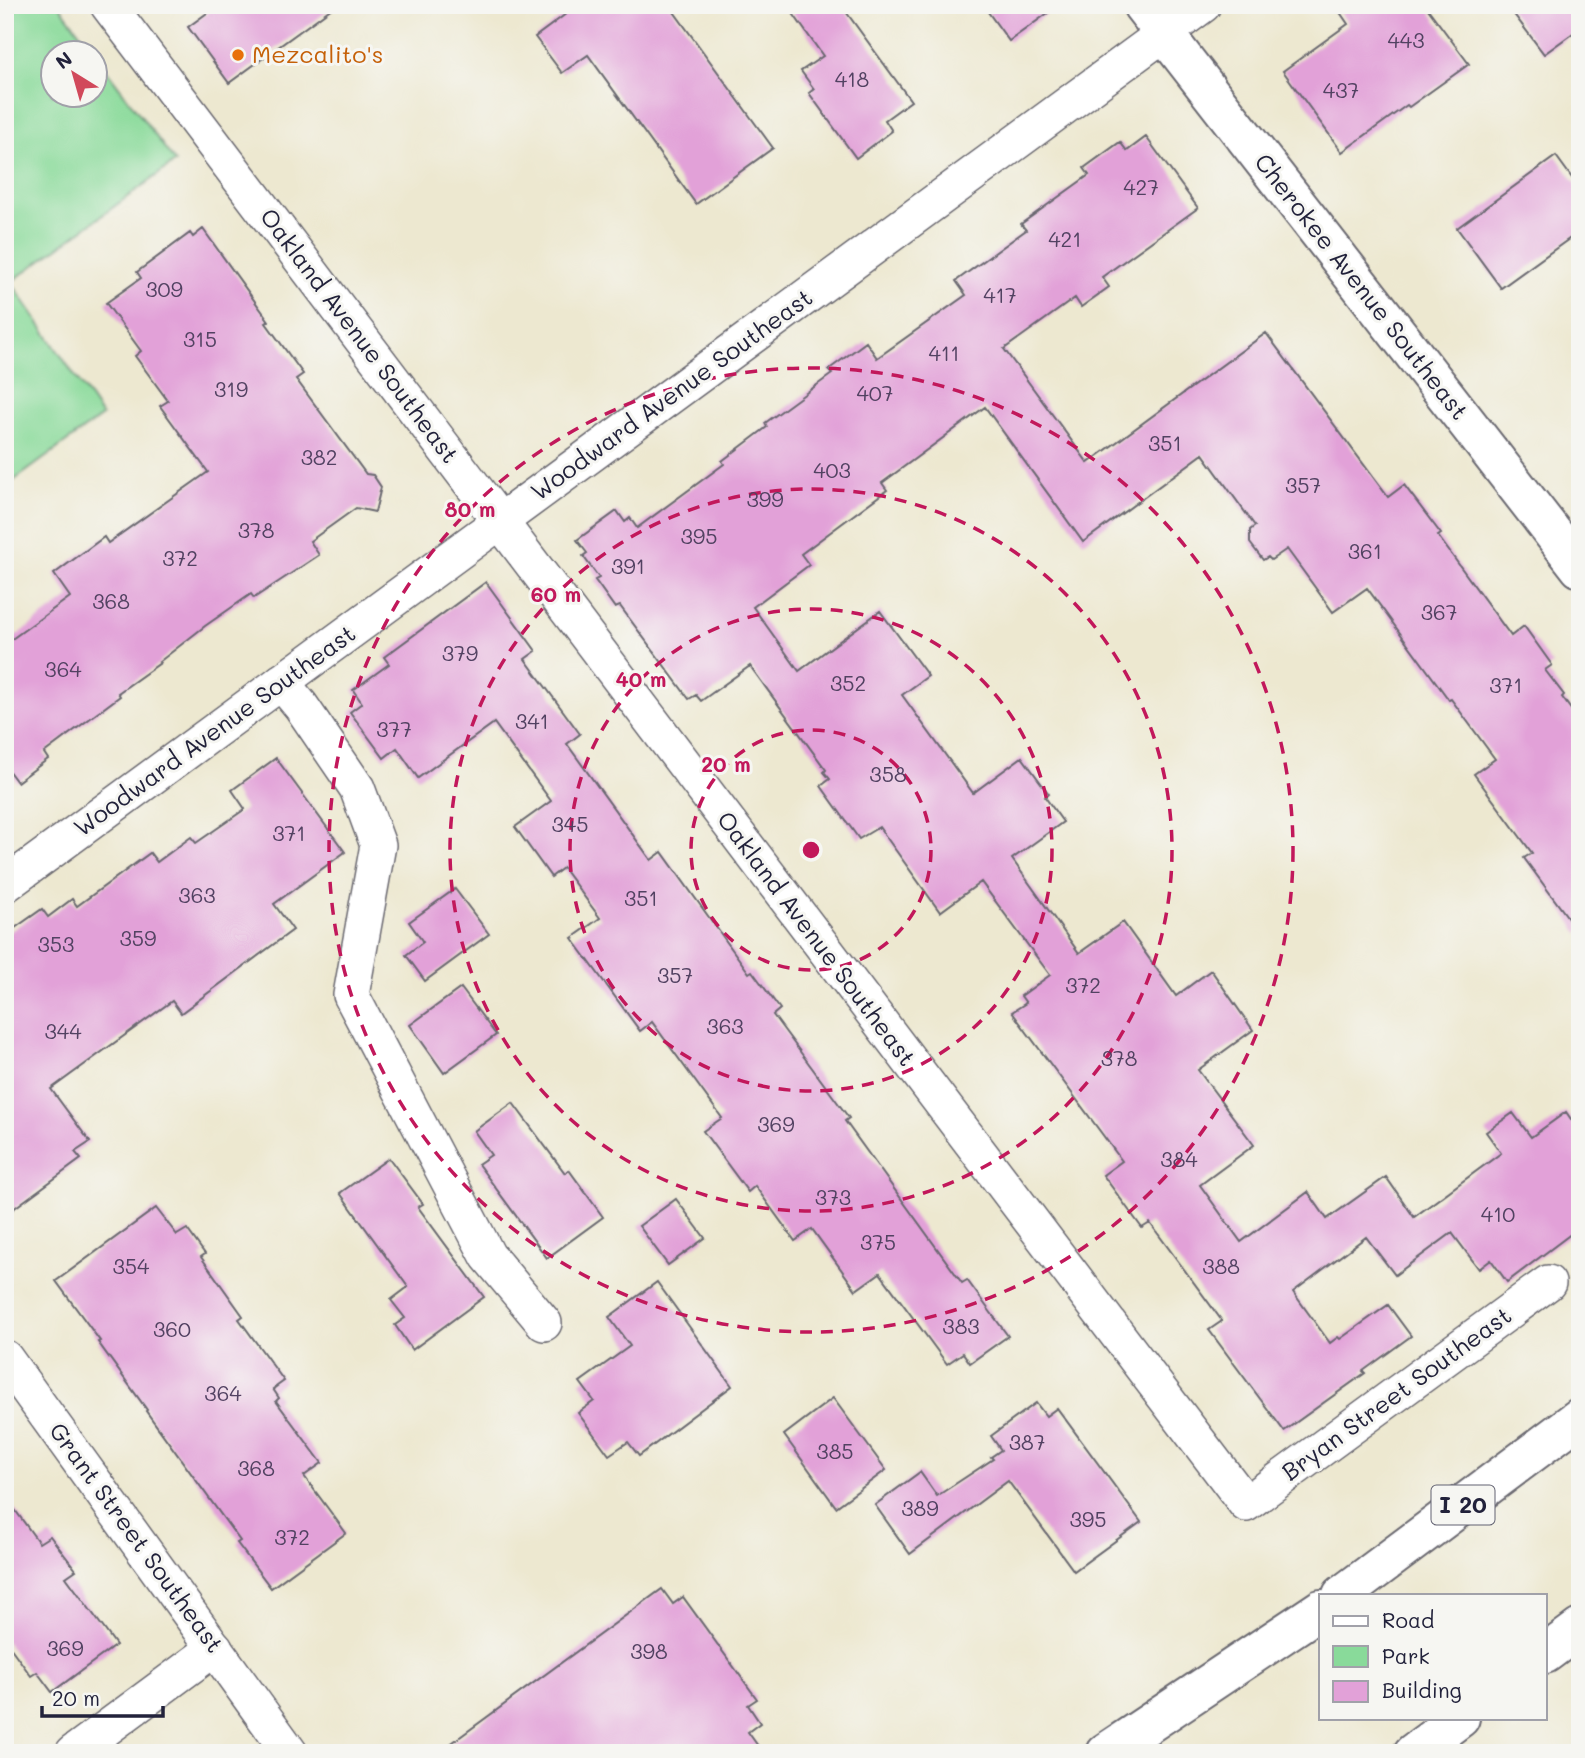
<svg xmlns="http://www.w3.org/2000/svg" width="1585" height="1758" viewBox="0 0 1585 1758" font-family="Mali,sans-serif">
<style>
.green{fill:#89da9a;stroke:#567e6a;stroke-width:2}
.building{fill:#e2a1d8}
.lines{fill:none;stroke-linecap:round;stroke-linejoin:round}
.minor-casing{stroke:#69676f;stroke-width:38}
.tertiary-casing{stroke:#69676f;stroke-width:42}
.motorway-casing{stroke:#69676f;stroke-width:42}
.minor{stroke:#fff;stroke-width:35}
.tertiary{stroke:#fff;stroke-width:38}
.motorway{stroke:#fff;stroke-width:38}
.ring{fill:none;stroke:#c2185b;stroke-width:3.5;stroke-dasharray:12 9}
.food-dot{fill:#e8710a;stroke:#f6f6f2;stroke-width:2.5}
.labels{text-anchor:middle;stroke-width:6;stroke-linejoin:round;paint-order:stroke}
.number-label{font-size:21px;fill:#524262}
.shield{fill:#f6f6f2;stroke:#626272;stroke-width:2}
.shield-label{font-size:23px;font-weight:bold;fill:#22223b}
.food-label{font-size:24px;fill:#c56008;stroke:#f6f6f2;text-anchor:start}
.street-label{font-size:24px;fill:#22223b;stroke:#f6f6f2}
.centre{fill:#c2185b;stroke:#f6f6f2;stroke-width:3.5}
.ring-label{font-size:21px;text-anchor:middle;font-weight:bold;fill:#c2185b;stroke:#f6f6f2;stroke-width:6;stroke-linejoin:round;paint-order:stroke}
</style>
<rect width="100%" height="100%" fill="#f6f6f2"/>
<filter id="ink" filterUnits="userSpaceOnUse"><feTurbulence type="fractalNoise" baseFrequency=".0143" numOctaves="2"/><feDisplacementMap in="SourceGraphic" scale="14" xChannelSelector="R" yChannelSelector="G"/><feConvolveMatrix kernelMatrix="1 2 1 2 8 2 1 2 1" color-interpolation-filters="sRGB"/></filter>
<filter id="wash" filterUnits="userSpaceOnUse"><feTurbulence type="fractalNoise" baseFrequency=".00686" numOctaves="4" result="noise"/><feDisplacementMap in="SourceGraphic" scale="28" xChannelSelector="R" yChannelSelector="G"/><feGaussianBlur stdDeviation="1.57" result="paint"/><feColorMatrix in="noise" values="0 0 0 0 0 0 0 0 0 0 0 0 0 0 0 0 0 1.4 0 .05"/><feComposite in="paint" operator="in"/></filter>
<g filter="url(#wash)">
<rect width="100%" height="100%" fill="#ede8d0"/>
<polygon class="green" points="5,5 59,5 94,52 52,52 52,94 94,94 94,53 175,162 11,282 102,416 5,487"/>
<g id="blocks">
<g class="building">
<polygon points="218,5 336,5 229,83 188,27"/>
<polygon points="578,5 669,5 773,148 696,204 588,55 562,73 535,37"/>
<polygon points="787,5 841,5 911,101 885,120 892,131 856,158 809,93 814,89 801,71 823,56"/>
<polygon points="983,5 1059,5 1009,41"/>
<polygon points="1335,5 1425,5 1469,64 1409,107 1407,105 1342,152 1283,71 1348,24"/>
<polygon points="1507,5 1580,5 1580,28 1544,54"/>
<polygon points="1146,137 1198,208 1102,277 1109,287 1081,307 1075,298 1004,349 1088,463 1266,333 1388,497 1404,485 1441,534 1438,536 1511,636 1524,626 1552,665 1545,670 1564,695 1562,697 1580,722 1580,934 1524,858 1532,853 1474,774 1495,759 1451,699 1449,700 1367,588 1333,612 1287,549 1271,560 1268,557 1263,560 1250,543 1250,530 1255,526 1203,454 1083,542 985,407 882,483 887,490 801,554 809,565 753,607 799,671 880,611 928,676 902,695 973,793 1022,757 1049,794 1045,797 1063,822 1012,859 1079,953 1123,922 1176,996 1211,970 1253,1030 1198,1070 1254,1145 1200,1185 1241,1242 1308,1192 1327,1219 1386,1177 1414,1217 1501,1153 1486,1132 1513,1113 1531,1137 1566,1112 1580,1132 1580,1227 1507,1282 1491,1260 1479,1269 1452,1233 1395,1275 1366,1237 1293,1292 1330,1343 1338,1337 1340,1339 1388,1305 1411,1336 1363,1371 1365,1373 1284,1431 1209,1330 1222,1321 1150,1223 1142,1228 1103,1175 1122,1161 1012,1012 1026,1003 1021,996 1050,975 981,882 940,912 879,827 859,839 821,786 830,779 824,772 826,770 750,666 701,701 696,695 689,699 620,606 615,608 595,580 599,578 583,556 587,553 577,540 617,511 625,522 630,518 637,528 724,464 722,461 767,427 765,423 832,374 828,370 866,342 877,358 966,295 956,281 1026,230 1021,224 1089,175 1084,168 1120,142 1127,151"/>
<polygon points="1556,156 1580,189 1580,231 1501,288 1457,228"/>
<polygon points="203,229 269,321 266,323 303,374 296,379 366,474 373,475 381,487 375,512 356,508 310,541 319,555 254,598 251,594 205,626 159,662 160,663 118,693 120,696 44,753 48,759 17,782 5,766 5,644 70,597 54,574 104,537 108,543 208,472 160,406 168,401 135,356 141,351 106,303 141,278 137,272 190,233 193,237"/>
<polygon points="486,582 536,651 525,659 580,734 567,744 651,860 662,852 749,973 752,971 780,1009 773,1015 849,1118 845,1121 962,1283 967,1280 1008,1336 970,1363 963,1353 947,1364 880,1273 856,1290 812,1229 795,1241 755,1186 748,1192 703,1131 722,1118 652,1022 640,1031 572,938 600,918 563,868 551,877 515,827 551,801 494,723 418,778 397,748 384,758 350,712 362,703 353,690 389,664 384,657"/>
<polygon points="276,758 345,852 274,904 293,930 181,1013 172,1001 51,1089 90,1142 75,1152 81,1159 5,1215 5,935 42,909 48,917 72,899 77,906 150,853 157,862 191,837 196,843 245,809 232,790"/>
<polygon points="455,889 489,934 425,981 406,955 423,942 409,922"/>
<polygon points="461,988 496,1035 444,1073 410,1025"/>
<polygon points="513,1103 565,1173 569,1170 603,1217 547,1258 478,1164 491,1155 474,1131"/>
<polygon points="389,1158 423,1204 418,1207 484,1297 412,1350 395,1325 405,1318 391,1300 408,1287 340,1193"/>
<polygon points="676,1199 705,1238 668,1265 639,1226"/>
<polygon points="156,1208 177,1235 187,1229 205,1254 201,1257 243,1316 239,1319 284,1381 273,1389 279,1398 276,1401 322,1463 304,1476 346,1533 271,1588 237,1543 240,1541 146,1411 147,1410 98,1342 100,1341 56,1281"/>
<polygon points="657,1282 732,1386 639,1456 628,1442 609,1455 578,1413 594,1401 580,1382 630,1346 609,1317"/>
<polygon points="833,1398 886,1470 836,1507 784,1435"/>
<polygon points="1036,1403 1046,1416 1057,1408 1141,1522 1074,1571 1008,1481 910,1554 875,1505 920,1472 937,1496 993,1459 991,1457 1001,1450 991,1436"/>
<polygon points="5,1496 39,1543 50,1536 76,1570 66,1577 116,1645 52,1692 37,1672 31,1676 5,1640"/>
<polygon points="662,1589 673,1604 683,1597 757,1699 748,1705 760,1723 748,1732 763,1753 438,1753"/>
</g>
</g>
</g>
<g filter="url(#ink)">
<use href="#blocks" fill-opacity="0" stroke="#69676f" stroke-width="2"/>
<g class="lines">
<g class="minor-casing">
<g id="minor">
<polyline points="108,5 1246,1504 1548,1283"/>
<polyline points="281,682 301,706 357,788 378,845 351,995 488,1256 544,1323"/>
<polyline points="5,885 1203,5"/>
<polyline points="5,1358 290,1753"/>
<polyline points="73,1753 215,1648"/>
</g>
</g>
<g class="tertiary-casing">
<polyline id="tertiary" points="1142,5 1580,568"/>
</g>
<g class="motorway-casing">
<g id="motorway">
<polyline points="1342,1595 1580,1417"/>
<polyline points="1545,1654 1580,1628"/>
<polyline points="1105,1753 1321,1609"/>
<polyline points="1413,1753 1460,1718"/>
</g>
</g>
<use href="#minor" class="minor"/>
<use href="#tertiary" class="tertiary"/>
<use href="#motorway" class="motorway"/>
</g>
</g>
<g class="ring">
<circle cx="811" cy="850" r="120"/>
<circle cx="811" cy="850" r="241"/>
<circle cx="811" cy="850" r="361"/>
<circle cx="811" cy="850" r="482"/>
</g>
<circle class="food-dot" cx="238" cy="55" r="7"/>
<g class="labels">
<g class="number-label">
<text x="1406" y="48">443</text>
<text x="852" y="87">418</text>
<text x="1341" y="98">437</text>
<text x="1141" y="195">427</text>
<text x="1065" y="247">421</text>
<text x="164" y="297">309</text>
<text x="1000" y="303">417</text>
<text x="200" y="347">315</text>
<text x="944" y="361">411</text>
<text x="231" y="397">319</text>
<text x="875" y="401">407</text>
<text x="1165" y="451">351</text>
<text x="319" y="465">382</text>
<text x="832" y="478">403</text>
<text x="1303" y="493">357</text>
<text x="765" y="507">399</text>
<text x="256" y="538">378</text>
<text x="699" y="544">395</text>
<text x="1365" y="559">361</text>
<text x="180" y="566">372</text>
<text x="628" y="574">391</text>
<text x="111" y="609">368</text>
<text x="1439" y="620">367</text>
<text x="460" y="661">379</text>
<text x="63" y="677">364</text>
<text x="848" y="691">352</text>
<text x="1506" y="693">371</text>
<text x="532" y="729">341</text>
<text x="394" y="737">377</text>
<text x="888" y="782">358</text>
<text x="570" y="832">345</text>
<text x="289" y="841">371</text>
<text x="197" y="903">363</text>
<text x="641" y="906">351</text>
<text x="138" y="946">359</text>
<text x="56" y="952">353</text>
<text x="675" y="983">357</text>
<text x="1083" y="993">372</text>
<text x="725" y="1034">363</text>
<text x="63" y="1039">344</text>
<text x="1119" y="1066">378</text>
<text x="776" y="1132">369</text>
<text x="1179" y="1167">384</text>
<text x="833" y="1205">373</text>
<text x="1498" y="1222">410</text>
<text x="878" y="1250">375</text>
<text x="131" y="1274">354</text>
<text x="1221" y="1274">388</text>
<text x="961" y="1334">383</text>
<text x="172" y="1337">360</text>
<text x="223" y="1401">364</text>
<text x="1027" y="1450">387</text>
<text x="835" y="1459">385</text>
<text x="256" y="1476">368</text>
<text x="920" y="1516">389</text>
<text x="1088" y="1527">395</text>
<text x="292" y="1545">372</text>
<text x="65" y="1656">369</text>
<text x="649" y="1659">398</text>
</g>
<rect class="shield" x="1431.5" y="1485.5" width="63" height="39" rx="5"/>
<g class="shield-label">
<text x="1463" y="1513">I 20</text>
</g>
<g class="food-label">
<text x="252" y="63">Mezcalito's</text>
</g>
<g class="street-label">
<text transform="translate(1361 287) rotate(52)" y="8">Cherokee Avenue Southeast</text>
<text transform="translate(359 336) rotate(53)" y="8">Oakland Avenue Southeast</text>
<text transform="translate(672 395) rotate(-36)" y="8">Woodward Avenue Southeast</text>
<text transform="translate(215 731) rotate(-36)" y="8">Woodward Avenue Southeast</text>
<text transform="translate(816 939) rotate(53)" y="8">Oakland Avenue Southeast</text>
<text transform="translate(1397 1394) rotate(-36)" y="8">Bryan Street Southeast</text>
<text transform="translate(136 1538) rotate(54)" y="8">Grant Street Southeast</text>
</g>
</g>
<circle cx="811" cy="850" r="10" class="centre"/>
<g class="ring-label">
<text x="470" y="517">80 m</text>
<text x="556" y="602">60 m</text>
<text x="641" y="687">40 m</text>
<text x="726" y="772">20 m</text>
</g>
<rect width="1585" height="1758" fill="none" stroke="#f6f6f2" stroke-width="28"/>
<rect x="1319" y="1594" width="228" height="126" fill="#f6f6f2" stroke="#a1a1a9" stroke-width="2"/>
<rect x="1333" y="1616" width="35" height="10" fill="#ffffff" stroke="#a1a1a9" stroke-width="2"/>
<text x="1382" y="1628" font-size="21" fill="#22223b">Road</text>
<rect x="1333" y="1646" width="35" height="21" fill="#89da9a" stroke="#a1a1a9" stroke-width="2"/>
<text x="1382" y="1664" font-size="21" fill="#22223b">Park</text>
<rect x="1333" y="1681" width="35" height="21" fill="#e2a1d8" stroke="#a1a1a9" stroke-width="2"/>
<text x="1382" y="1698" font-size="21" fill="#22223b">Building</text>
<g transform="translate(74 74) rotate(323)"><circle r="33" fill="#f6f6f2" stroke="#a1a1a9" stroke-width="2"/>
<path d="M0-5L12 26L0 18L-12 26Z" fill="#d1495b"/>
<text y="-10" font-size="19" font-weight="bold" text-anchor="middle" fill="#22223b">N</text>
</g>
<path d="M42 1706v10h121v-10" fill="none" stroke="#22223b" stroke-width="3.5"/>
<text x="52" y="1706" font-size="21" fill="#22223b" stroke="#f6f6f2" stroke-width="5" paint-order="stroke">20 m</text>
</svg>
